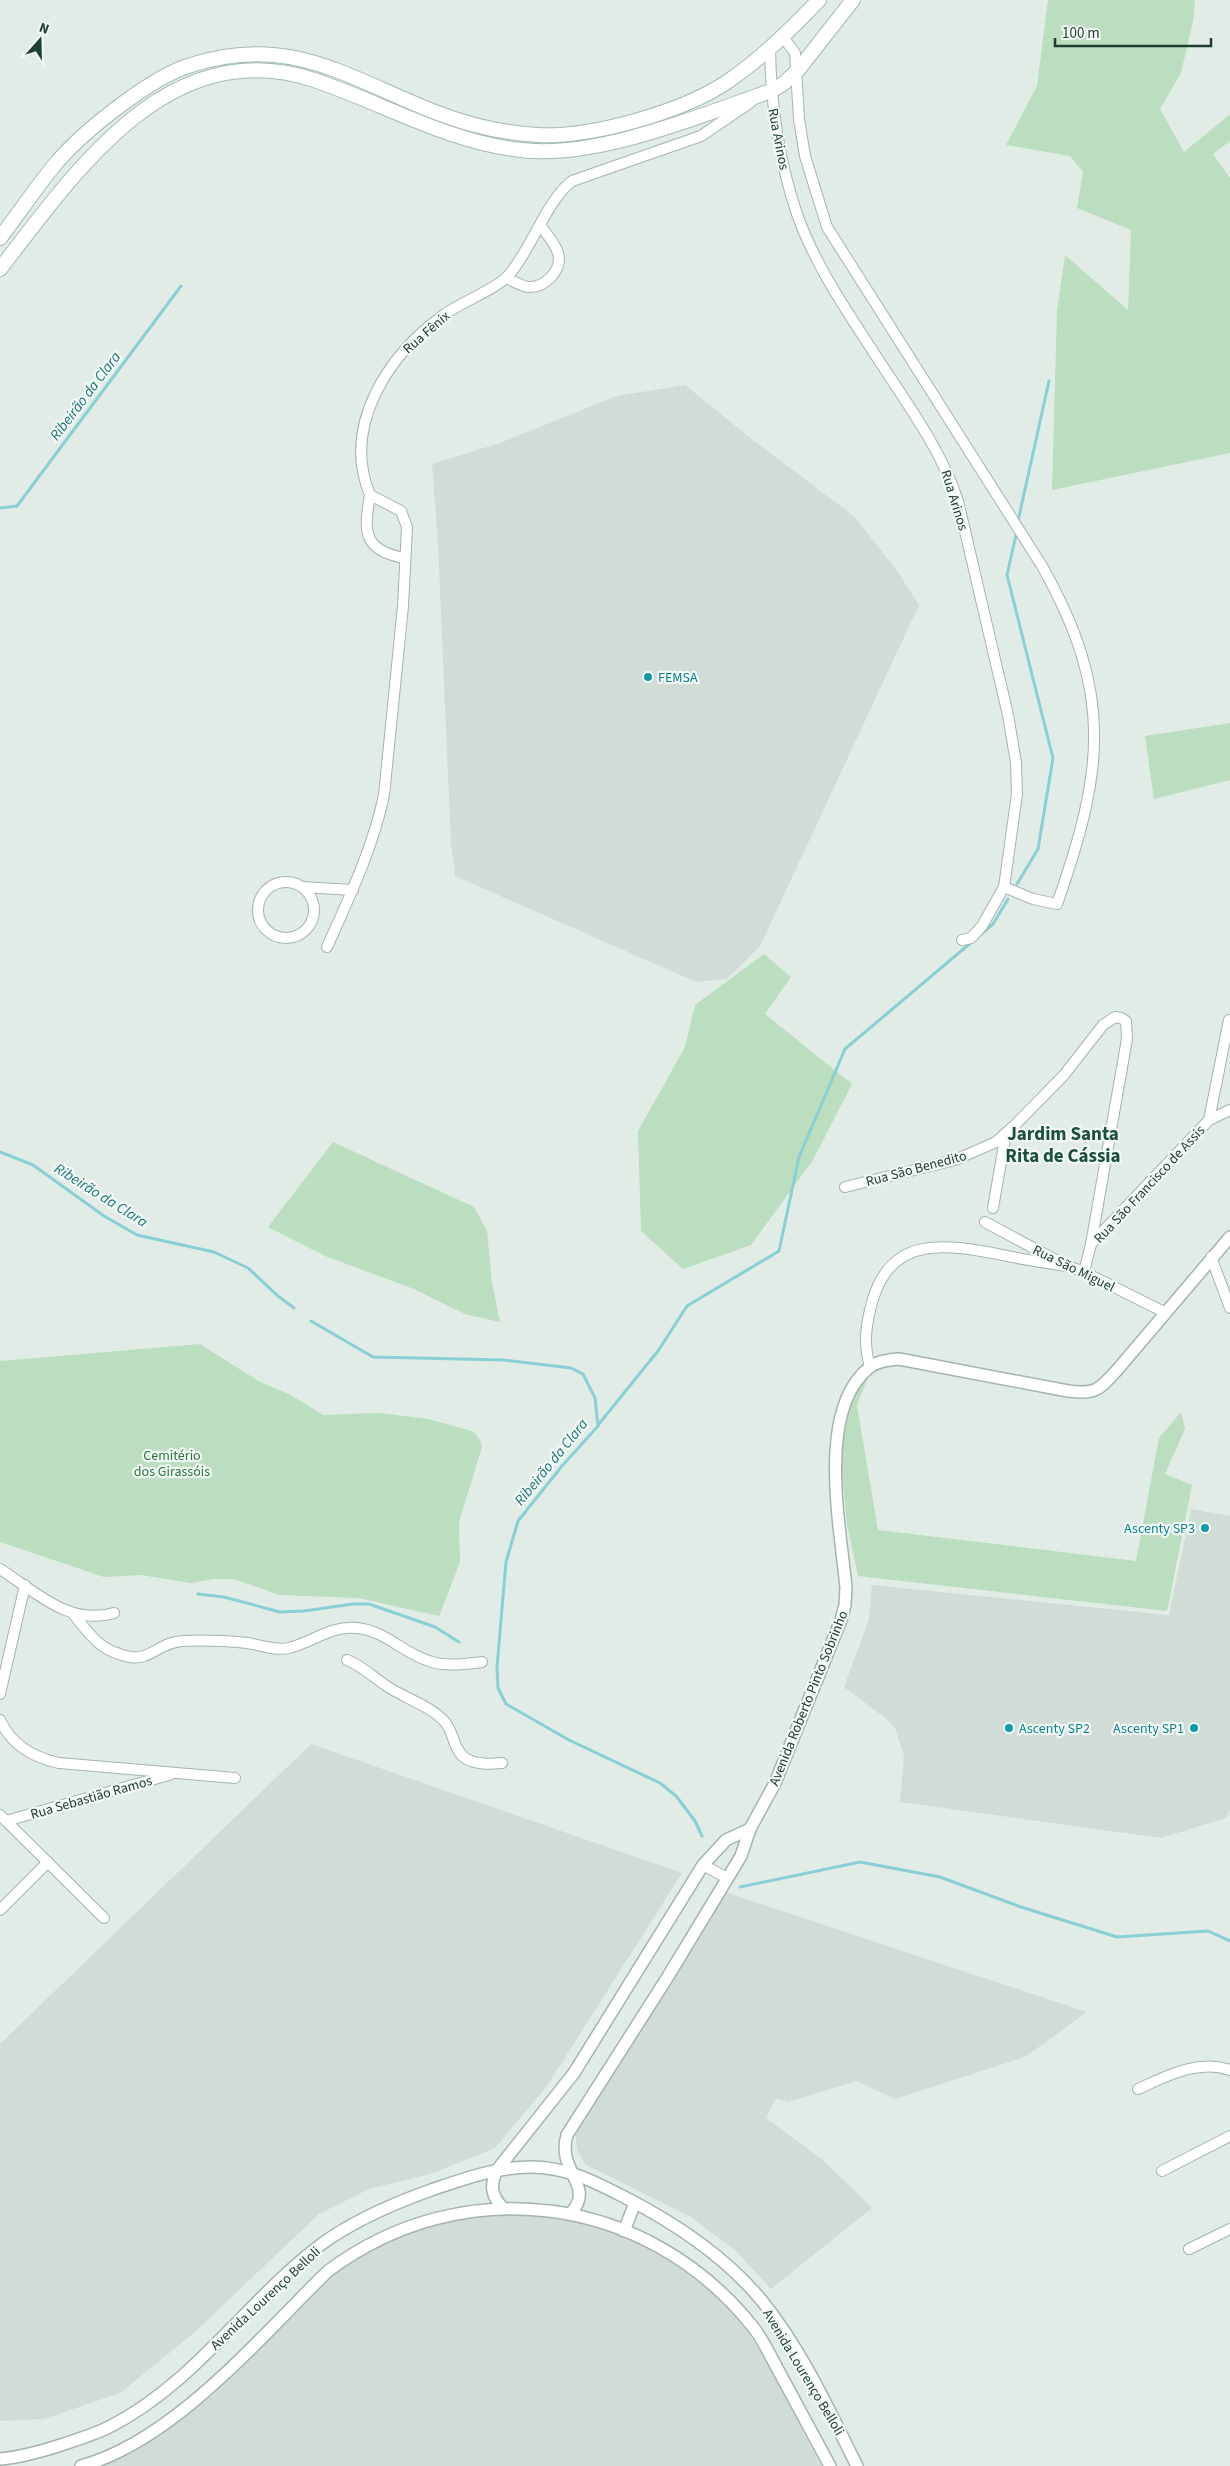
<svg xmlns="http://www.w3.org/2000/svg" width="1230" height="2466" viewBox="0 0 1230 2466" font-family="'Source Sans 3',sans-serif">
<style>
.built{fill:#d0dcd5}
.green{fill:#badebf}
.lines{fill:none;stroke-linecap:round;stroke-linejoin:round}
.stream{stroke:#88d0d3;stroke-width:3}
.minor-casing{stroke:#a4b4ad;stroke-width:12}
.tertiary-casing{stroke:#a4b4ad;stroke-width:14}
.secondary-casing{stroke:#a2bbb0;stroke-width:16}
.minor{stroke:#fff;stroke-width:10}
.tertiary{stroke:#fff;stroke-width:11}
.secondary{stroke:#fff;stroke-width:14}
.culture-dot{fill:#0f9aa8;stroke:#f2f9f5;stroke-width:2}
.labels{text-anchor:middle;stroke-width:4.5;stroke-linejoin:round;paint-order:stroke}
.street-label{font-size:14px;fill:#213e33;stroke:#f2f9f5}
.culture-label{font-size:14px;fill:#0d838f;stroke:#f2f9f5;text-anchor:start}
.park-label{font-size:14px;fill:#2a763f;stroke:#f2f9f5}
.water-label{font-size:15px;font-style:italic;fill:#19767b;stroke:#f2f9f5}
.district-label{font-size:19px;font-weight:bold;fill:#1c503e;stroke:#f2f9f5}
</style>
<rect width="100%" height="100%" fill="#e1ece6"/>
<g class="built">
<polygon points="685,385 754,441 855,517 897,571 919,605 760,946 727,979 696,982 455,876 451,844 438,544 432,464 500,443 617,396"/>
<polygon points="1191,1509 1230,1516 1230,1810 1226,1818 1161,1838 900,1802 904,1756 895,1728 884,1717 844,1687 869,1619 872,1585 1169,1615"/>
<polygon points="311,1744 682,1873 547,2086 495,2148 430,2174 369,2189 319,2214 195,2332 120,2393 44,2419 0,2421 0,2044"/>
<polygon points="725,1892 1087,2012 1025,2057 895,2099 857,2081 788,2102 776,2098 766,2118 823,2160 872,2208 771,2289 737,2252 691,2217 586,2165 577,2150 575,2129"/>
<polygon points="484,2213 551,2215 617,2231 673,2260 712,2291 742,2323 768,2364 821,2466 100,2466 160,2435 216,2386 305,2296 359,2254 418,2226"/>
</g>
<g class="green">
<polygon points="1048,0 1195,0 1193,21 1181,73 1160,109 1184,152 1230,114 1230,141 1213,154 1230,178 1230,453 1052,490 1057,311 1065,255 1128,310 1131,230 1077,208 1083,172 1070,156 1006,145 1037,86"/>
<polygon points="1230,723 1230,780 1154,799 1145,736"/>
<polygon points="764,954 791,977 765,1014 852,1084 813,1160 751,1245 683,1269 641,1231 638,1131 685,1047 695,1005"/>
<polygon points="333,1142 474,1207 487,1231 492,1283 500,1322 465,1314 414,1289 325,1256 268,1227"/>
<path d="M200,1344L260,1382L291,1395L323,1415L380,1413L428,1419L472,1431C478,1436 481,1439 482,1447L459,1522L460,1562L439,1616L358,1598L279,1595L234,1579H213L190,1583L141,1575L104,1577L0,1542V1361Z"/>
<polygon points="869,1375 857,1405 878,1530 1136,1561 1159,1438 1181,1412 1185,1429 1165,1474 1192,1485 1167,1611 858,1576 847,1524 840,1452 844,1412 864,1378"/>
</g>
<g class="lines">
<g class="stream">
<polyline points="0,508 17,506 181,286"/>
<polyline points="1018,521 1049,381"/>
<polyline points="1016,535 1007,575 1053,758 1038,849 1017,884"/>
<polyline points="980,935 993,924 1008,899"/>
<polyline points="0,1152 33,1165 104,1216 137,1235 214,1252 248,1268 278,1296 294,1308"/>
<polyline points="311,1321 373,1357 503,1360 571,1368 583,1374 595,1398 598,1426 562,1466 518,1521 506,1562 497,1667 498,1688 506,1704 569,1740 660,1783 676,1796 695,1821 702,1836"/>
<polyline points="598,1425 658,1351 687,1306 779,1251 799,1157 845,1049 973,941"/>
<polyline points="198,1594 224,1597 280,1612 304,1611 353,1604 369,1604 435,1627 459,1642"/>
<polyline points="740,1887 860,1862 940,1877 1021,1907 1117,1937 1208,1931 1230,1941"/>
</g>
<g class="minor-casing">
<g id="minor">
<path d="M783,37L795,53L799,119L805,156L827,227L1042,566C1114,694 1104,770 1057,904L1033,899L1004,887"/>
<path d="M770,50C771,106 779,161 797,214C814,263 846,310 874,353C905,401 940,447 958,501L1008,715L1016,763L1017,794L1004,887L982,926L971,938L962,940"/>
<path d="M506,278C513,281 521,286 528,287C545,288 563,270 558,253C555,243 547,235 541,226"/>
<path d="M370,495C341,425 389,354 445,314C460,303 496,289 507,277C531,251 546,201 572,181L701,136L751,102"/>
<path d="M370,495C364,531 362,550 404,558"/>
<circle cx="286" cy="910" r="28"/>
<polyline points="302,887 353,890"/>
<path d="M327,947C349,898 373,848 384,795L403,606L407,527L401,511L370,495"/>
<polyline points="1209,1120 1229,1020"/>
<polyline points="845,1187 955,1160 996,1142 1016,1124 1064,1075 1103,1025 1115,1017 1121,1018 1126,1021 1127,1039 1091,1244"/>
<polyline points="993,1208 1006,1133"/>
<polyline points="985,1222 1067,1266 1084,1272 1164,1312"/>
<polyline points="1211,1257 1230,1308"/>
<polyline points="1084,1272 1091,1244 1209,1120 1230,1110"/>
<path d="M870,1367C863,1343 866,1323 873,1299C893,1233 949,1245 1003,1255C1024,1260 1046,1263 1067,1266"/>
<path d="M0,1569C36,1592 69,1626 114,1613"/>
<path d="M74,1615C92,1637 100,1651 130,1657C149,1661 160,1642 183,1641C204,1640 226,1641 247,1643C261,1645 275,1651 289,1648C313,1642 331,1625 357,1628C386,1631 403,1653 429,1661C445,1667 465,1664 482,1662"/>
<path d="M347,1660C362,1666 372,1676 385,1685C404,1698 429,1705 444,1721C454,1731 453,1750 465,1758C476,1765 490,1764 502,1763"/>
<polyline points="0,1694 25,1585"/>
<path d="M0,1720C12,1745 32,1757 59,1763L235,1778"/>
<polyline points="0,1815 104,1918"/>
<polyline points="6,1821 169,1775"/>
<polyline points="703,1865 727,1878"/>
<polyline points="0,1910 48,1862"/>
<path d="M1138,2089C1167,2076 1198,2059 1230,2070"/>
<polyline points="1162,2171 1230,2136"/>
<polyline points="1189,2249 1230,2229"/>
</g>
</g>
<g class="tertiary-casing">
<g id="tertiary">
<path d="M502,2207C491,2195 490,2185 497,2170L574,2073L703,1865L726,1840L750,1829"/>
<path d="M570,2214C597,2186 556,2172 567,2135L667,1978L741,1856L750,1829L775,1783L841,1620L845,1605L846,1588C841,1529 815,1409 870,1367C878,1361 889,1360 899,1359L1068,1391C1096,1395 1100,1389 1118,1369L1230,1237"/>
<polyline points="624,2231 635,2203"/>
<path d="M0,2459C22,2457 43,2451 64,2444C79,2439 95,2434 109,2427C193,2385 246,2302 319,2246C352,2221 392,2204 431,2190C464,2179 496,2167 531,2167C568,2167 597,2183 628,2199C678,2225 726,2257 762,2301C802,2350 829,2410 857,2466"/>
<path d="M81,2466C174,2441 260,2337 328,2271C463,2170 647,2194 753,2327C762,2338 769,2353 776,2366C794,2399 812,2433 830,2466"/>
</g>
</g>
<g class="secondary-casing">
<g id="secondary">
<path d="M0,238C19,213 37,186 57,162C85,130 151,77 191,65C289,33 348,78 435,112C468,125 502,133 537,135C591,138 682,112 727,82C762,58 790,30 819,0"/>
<path d="M0,269C76,171 169,32 314,80C383,103 447,142 521,150C597,159 699,116 771,91L783,84L798,70L853,0"/>
</g>
</g>
<use href="#minor" class="minor"/>
<use href="#tertiary" class="tertiary"/>
<use href="#secondary" class="secondary"/>
</g>
<g class="culture-dot">
<circle cx="648" cy="677" r="5"/>
<circle cx="1205" cy="1528" r="5"/>
<circle cx="1009" cy="1728" r="5"/>
<circle cx="1194" cy="1728" r="5"/>
</g>
<g class="labels">
<g class="street-label">
<text transform="translate(779 139) rotate(79)" y="5">Rua Arinos</text>
<text transform="translate(426 332) rotate(-41)" y="5">Rua Fênix</text>
<text transform="translate(955 500) rotate(73)" y="5">Rua Arinos</text>
<text transform="translate(916 1168) rotate(-15)" y="5">Rua São Benedito</text>
<text transform="translate(1149 1184) rotate(-47)" y="5">Rua São Francisco de Assis</text>
<text transform="translate(1074 1268) rotate(26)" y="5">Rua São Miguel</text>
<text transform="translate(808 1698) rotate(-68)" y="5">Avenida Roberto Pinto Sobrinho</text>
<text transform="translate(91 1797) rotate(-16)" y="5">Rua Sebastião Ramos</text>
<text transform="translate(265 2298) rotate(-43)" y="5">Avenida Lourenço Belloli</text>
<text transform="translate(804 2372) rotate(59)" y="5">Avenida Lourenço Belloli</text>
</g>
<g class="culture-label">
<text x="658" y="682">FEMSA</text>
<text x="1195" y="1533" text-anchor="end">Ascenty SP3</text>
<text x="1019" y="1733">Ascenty SP2</text>
<text x="1184" y="1733" text-anchor="end">Ascenty SP1</text>
</g>
<g class="park-label">
<text x="172" y="1460">Cemitério<tspan x="172" dy="16">dos Girassóis</tspan></text>
</g>
<g class="water-label">
<text transform="translate(85 396) rotate(-53)" y="5">Ribeirão da Clara</text>
<text transform="translate(101 1195) rotate(32)" y="5">Ribeirão da Clara</text>
<text transform="translate(551 1462) rotate(-51)" y="5">Ribeirão da Clara</text>
</g>
<g class="district-label">
<text x="1063" y="1140">Jardim Santa<tspan x="1063" dy="22">Rita de Cássia</tspan></text>
</g>
</g>
<g transform="translate(40 40) rotate(20)" stroke="#f2f9f5" stroke-width="4" paint-order="stroke">
<path d="M0-4L9 19L0 12L-9 19Z" fill="#213e33"/>
<text y="-8" font-size="14" font-weight="bold" text-anchor="middle" fill="#213e33">N</text>
</g>
<path d="M1055 38v8h156v-8" fill="none" stroke="#213e33" stroke-width="2.5"/>
<text x="1062" y="38" font-size="15" fill="#213e33" stroke="#f2f9f5" stroke-width="4" paint-order="stroke">100 m</text>
</svg>
